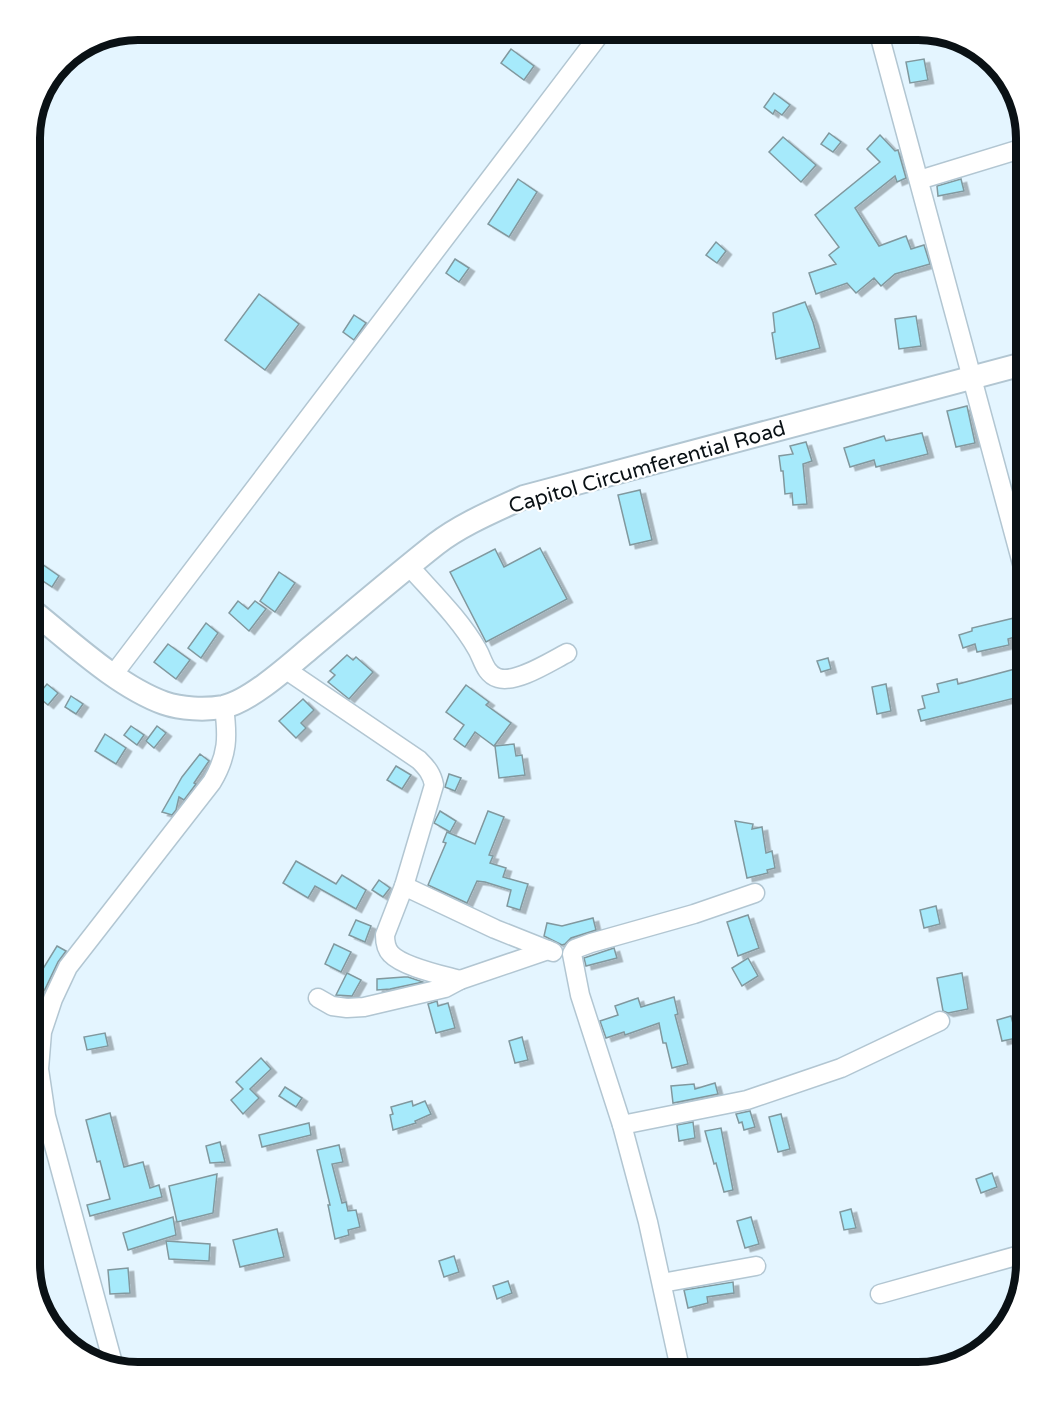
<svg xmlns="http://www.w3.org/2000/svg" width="1057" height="1403" viewBox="0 0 1057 1403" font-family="'Varela Round',sans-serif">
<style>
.building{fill:#a6eafb;stroke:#81989e;stroke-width:1.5;filter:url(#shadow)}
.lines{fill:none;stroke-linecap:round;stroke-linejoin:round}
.minor-casing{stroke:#b2c6d2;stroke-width:21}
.major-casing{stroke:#b2c6d2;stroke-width:26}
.minor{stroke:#fff;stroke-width:18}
.major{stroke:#fff;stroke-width:22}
.labels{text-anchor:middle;stroke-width:4.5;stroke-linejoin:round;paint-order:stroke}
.street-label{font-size:21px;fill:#0a1115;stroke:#fff}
.rim{fill:none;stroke:#0a1115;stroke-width:8}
</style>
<defs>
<filter id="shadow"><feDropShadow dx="5.5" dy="3.5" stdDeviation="0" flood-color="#0004"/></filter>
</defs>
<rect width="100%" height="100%" fill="#e4f5ff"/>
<g class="building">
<polygon points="511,49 534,66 524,80 501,63"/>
<polygon points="924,59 928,80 910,83 906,62"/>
<polygon points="774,93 790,105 782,115 775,110 773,114 764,107"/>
<polygon points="829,133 841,142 833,152 821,144"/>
<polygon points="880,135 895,151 898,150 906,178 897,182 895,176 855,208 879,246 906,236 911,249 924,245 930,264 895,274 881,286 874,278 856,293 847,283 816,294 809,273 836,264 829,255 839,247 815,215 880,162 867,149"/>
<polygon points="783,137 816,165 801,182 769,152"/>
<polygon points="518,179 537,192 509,237 488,224"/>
<polygon points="961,179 964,191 938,196 937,186"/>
<polygon points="716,242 726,251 717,263 706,255"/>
<polygon points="455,259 469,268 459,282 446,273"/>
<polygon points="259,294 299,324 265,370 225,340"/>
<polygon points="805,302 813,322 820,348 776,359 772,333 775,332 773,313"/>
<polygon points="354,315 366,323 354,340 343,332"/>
<polygon points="916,316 921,346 899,349 895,319"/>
<polygon points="967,406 975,443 956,447 947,411"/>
<polygon points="922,433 928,454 876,467 874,460 850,467 844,448 884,436 886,441"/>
<polygon points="806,442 812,461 803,464 807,504 793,505 792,493 785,494 783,471 781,471 779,456 793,454 790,446"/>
<polygon points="640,490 652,540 630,545 618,495"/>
<polygon points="540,548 567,599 486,642 450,572 495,549 504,567"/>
<polygon points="39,562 59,576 52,587 31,573"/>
<polygon points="279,572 295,583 275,612 260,601"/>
<polygon points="238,601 248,609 255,601 266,609 249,631 229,613"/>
<polygon points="1014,618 1018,636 1008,639 1009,645 977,652 975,644 963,648 959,635 972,631 972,628"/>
<polygon points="206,623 218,633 201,658 188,648"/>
<polygon points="168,644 190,660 176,679 154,662"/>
<polygon points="347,655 353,660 356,657 373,672 349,699 328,682 335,675 330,671"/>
<polygon points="828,658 831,669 821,672 817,661"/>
<polygon points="1015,669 1018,680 1027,678 1027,695 921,721 918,710 925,708 922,696 939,692 937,684 957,679 958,684"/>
<polygon points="47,684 58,693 48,705 37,696"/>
<polygon points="886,684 891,711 877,714 872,687"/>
<polygon points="466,685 489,702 486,705 511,723 494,746 475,732 465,747 454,739 464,725 446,712"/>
<polygon points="71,696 83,704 76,714 65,707"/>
<polygon points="303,699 314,710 301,723 306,728 296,738 279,721"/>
<polygon points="131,726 144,735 137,745 124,735"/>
<polygon points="157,726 166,733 154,748 146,741"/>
<polygon points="105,734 126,748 116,764 95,751"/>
<polygon points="514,744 516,756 522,755 525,775 499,778 495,746"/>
<polygon points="200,754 209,761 194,783 196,784 184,800 179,797 176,810 172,815 162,812 182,777"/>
<polygon points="396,766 411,775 402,789 387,780"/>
<polygon points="449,774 461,778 455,791 445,787"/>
<polygon points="440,811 456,821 450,832 434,823"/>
<polygon points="488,811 504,817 489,855 493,856 490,863 506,868 503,877 528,884 520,910 507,906 511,890 485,882 477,881 467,903 428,885 446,843 443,842 447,832 475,844"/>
<polygon points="735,821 753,824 752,829 762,827 766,853 772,851 775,868 767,870 768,873 747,878"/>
<polygon points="296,861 336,884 342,875 366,890 356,909 315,886 308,898 283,883"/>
<polygon points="379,880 390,888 383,897 372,890"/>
<polygon points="936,906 940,924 924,928 920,910"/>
<polygon points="748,915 759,948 738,956 727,922"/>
<polygon points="593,918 596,930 571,938 565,944 562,945 544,936 547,923 562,926"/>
<polygon points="356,920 371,926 365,942 349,935"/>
<polygon points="334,944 351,952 341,972 325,964"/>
<polygon points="57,946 66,951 58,962 45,989 30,1010 30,971 38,977"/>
<polygon points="614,948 617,958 586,966 584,958"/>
<polygon points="748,958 758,976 742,986 732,968"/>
<polygon points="347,973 361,980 352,996 336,995"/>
<polygon points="962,973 968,1009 948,1013 943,1011 937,978"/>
<polygon points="404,977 408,977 423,982 390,989 377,990 377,979"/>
<polygon points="674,997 678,1014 675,1015 688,1064 672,1068 666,1043 663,1043 659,1023 625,1035 624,1032 606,1038 600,1021 618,1015 615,1006 638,998 641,1007"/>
<polygon points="437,1001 438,1006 448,1003 455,1028 436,1033 428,1004"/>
<polygon points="1011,1016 1017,1038 1002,1041 997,1020"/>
<polygon points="105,1033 108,1046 87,1050 84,1037"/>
<polygon points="522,1037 528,1060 515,1063 509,1041"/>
<polygon points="261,1058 271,1069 250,1089 259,1098 243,1114 231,1100 243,1089 236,1082"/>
<polygon points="715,1083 718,1094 673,1103 671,1086 694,1084 695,1089"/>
<polygon points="285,1087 302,1098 296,1107 279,1096"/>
<polygon points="412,1101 413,1106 425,1101 431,1114 415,1121 416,1123 393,1130 390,1115 393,1114 391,1107"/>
<polygon points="750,1111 755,1127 744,1130 742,1122 739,1123 736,1114"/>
<polygon points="110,1113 124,1167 143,1162 150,1188 159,1185 162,1197 90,1216 87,1205 110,1199 100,1161 97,1162 86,1120"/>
<polygon points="781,1114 790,1149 778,1152 769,1117"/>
<polygon points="693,1122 695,1138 679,1141 677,1125"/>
<polygon points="309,1123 311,1135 262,1147 259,1135"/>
<polygon points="721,1128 733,1190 724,1192 716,1163 714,1164 705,1131"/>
<polygon points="220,1142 225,1162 210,1163 206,1146"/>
<polygon points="339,1145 343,1162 332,1164 342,1203 346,1202 348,1211 356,1210 360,1227 348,1230 349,1235 335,1239 328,1205 330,1205 317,1150"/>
<polygon points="1027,1148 1027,1189 1025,1190 1013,1153"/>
<polygon points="992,1173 997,1187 981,1193 976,1179"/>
<polygon points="217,1174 213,1213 177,1222 169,1186"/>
<polygon points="851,1209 856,1228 844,1230 840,1212"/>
<polygon points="173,1217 176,1235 128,1250 123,1233"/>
<polygon points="751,1217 759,1244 745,1248 737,1221"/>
<polygon points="277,1229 284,1257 240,1267 233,1240"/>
<polygon points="166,1241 210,1244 209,1261 169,1259"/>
<polygon points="454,1256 459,1272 444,1277 439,1261"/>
<polygon points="128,1268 130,1293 110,1294 108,1270"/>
<polygon points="508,1281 512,1293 497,1299 493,1286"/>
<polygon points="733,1282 734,1293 707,1297 708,1303 688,1308 684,1290"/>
</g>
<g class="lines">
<g class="minor-casing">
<g id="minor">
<polyline points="878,30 1027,582"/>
<polyline points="919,180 1027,147"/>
<path d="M409,566C432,592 460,619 477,649C483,659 485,674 498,678C516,684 551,661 567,653"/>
<path d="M285,669L419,760C427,768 432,774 434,785L404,886L385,935C385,941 386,949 391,954C403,967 442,975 460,980"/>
<polyline points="113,675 603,30"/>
<polyline points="404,886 495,929 553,952"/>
<polyline points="318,998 332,1006 347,1008 364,1007 445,988 460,980 548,950"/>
<polyline points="622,1125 747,1100 841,1068 940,1021"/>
<polyline points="662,1283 756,1266"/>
<polyline points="880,1294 1027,1253"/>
<path d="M114,1367L46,1116L39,1069L42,1032L53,999L68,967L212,782C228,755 228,737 224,707"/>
<polyline points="681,1373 648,1222 622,1125 580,995 572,954 575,949 591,943 694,914 755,893"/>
</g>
</g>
<g class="major-casing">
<path id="major" d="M30,609C69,640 117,686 164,703C181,709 205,710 223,707C249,702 289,666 309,649C351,614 393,578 436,544C462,524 494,511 524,497L1027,363"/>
</g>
<use href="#minor" class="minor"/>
<use href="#major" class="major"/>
</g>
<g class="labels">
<g class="street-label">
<text transform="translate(647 467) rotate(-16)" y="7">Capitol Circumferential Road</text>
</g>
</g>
<path d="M0 0H1057V1403H0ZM138 40H918A98 98 0 0 1 1016 138V1264A98 98 0 0 1 918 1362H138A98 98 0 0 1 40 1264V138A98 98 0 0 1 138 40Z" fill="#fff" fill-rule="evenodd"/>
<path class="rim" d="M138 40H918A98 98 0 0 1 1016 138V1264A98 98 0 0 1 918 1362H138A98 98 0 0 1 40 1264V138A98 98 0 0 1 138 40Z"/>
</svg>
